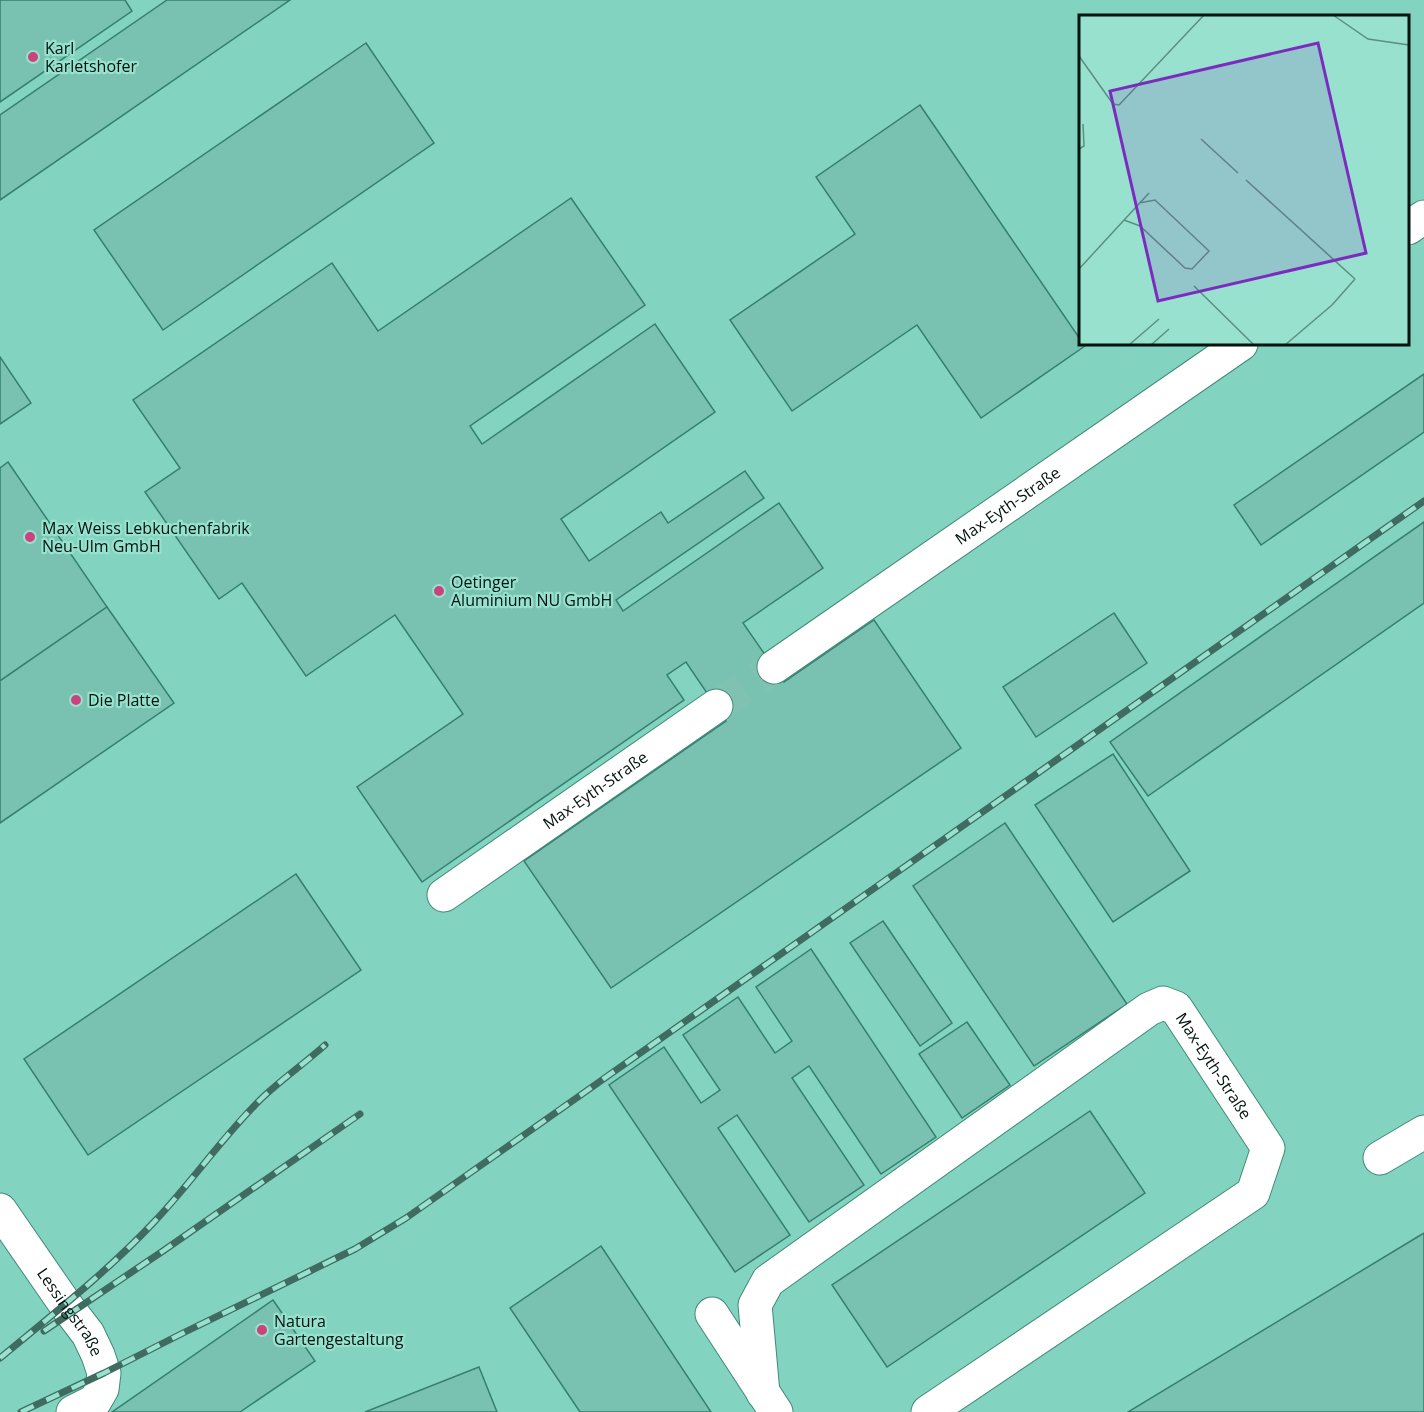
<svg xmlns="http://www.w3.org/2000/svg" width="1424" height="1412" viewBox="0 0 1424 1412" font-family="'Open Sans',sans-serif">
<style>
.built{fill:#82d4c1;fill-rule:evenodd}
.building{fill:#79c2b1;stroke:#357f6f;stroke-width:1.5}
.lines{fill:none;stroke-linecap:round;stroke-linejoin:round}
.minor-tunnel{stroke:#80c2b1;stroke-width:33;stroke-dasharray:33 16;stroke-linecap:butt}
.minor-casing{stroke:#408979;stroke-width:35}
.minor{stroke:#fff;stroke-width:33}
.rail-casing{stroke:#406b60;stroke-width:7}
.rail{stroke:#97e1ce;stroke-width:4.5;stroke-dasharray:14;stroke-linecap:butt}
.poi-dot{fill:#cb427e;stroke:#97e1ce;stroke-width:2}
.labels{text-anchor:middle;stroke-width:4.5;stroke-linejoin:round;paint-order:stroke}
.poi-label{font-size:16px;fill:#00140f;stroke:#97e1ce;text-anchor:start}
.street-label{font-size:16px;fill:#00140f;stroke:#97e1ce}
.inset-road{fill:none;stroke:#5b8f82;stroke-width:1.5}
.view{fill:#7b2cbf;fill-opacity:0.15;stroke:#7b2cbf;stroke-width:3}
.inset-edge{fill:none;stroke:#00140f;stroke-width:3}
</style>
<rect width="100%" height="100%" fill="#97e1ce"/>
<path class="built" d="M0,0H1424V1412H0ZM1080,16H1408V344H1080Z"/>
<g class="building">
<polygon points="0,0 125,0 132,11 0,102"/>
<polygon points="167,0 290,0 0,200 0,115"/>
<polygon points="366,43 434,143 163,330 94,230"/>
<polygon points="920,105 1080,339 1080,344 1083,344 1085,346 981,418 917,325 792,411 730,320 855,234 816,177"/>
<polygon points="571,198 645,305 470,426 482,444 655,324 715,412 561,519 589,561 661,512 668,523 745,471 764,498 616,600 623,611 779,503 823,568 743,623 784,682 874,620 961,748 611,988 524,861 726,721 686,662 667,675 684,700 422,882 357,787 463,714 395,615 306,676 242,583 219,599 145,492 180,468 133,400 332,263 378,331"/>
<polygon points="0,357 31,403 0,424"/>
<polygon points="1424,374 1424,432 1261,545 1234,505"/>
<polygon points="8,462 107,607 0,681 0,468"/>
<polygon points="1424,522 1424,603 1148,796 1110,742"/>
<polygon points="107,607 174,703 0,823 0,681"/>
<polygon points="1114,613 1147,663 1036,737 1003,687"/>
<polygon points="1113,754 1190,871 1113,922 1035,805"/>
<polygon points="1005,823 1127,1004 1034,1066 913,886"/>
<polygon points="296,874 361,970 88,1155 24,1059"/>
<polygon points="883,921 952,1023 920,1046 850,943"/>
<polygon points="811,949 936,1137 881,1174 809,1066 792,1078 864,1185 809,1222 737,1115 718,1128 790,1235 735,1272 609,1085 664,1047 701,1103 720,1090 683,1035 738,997 775,1053 792,1041 756,987"/>
<polygon points="967,1022 1010,1085 962,1118 919,1054"/>
<polygon points="1090,1111 1145,1193 887,1367 832,1285"/>
<polygon points="1424,1233 1424,1412 1128,1412 1419,1236"/>
<polygon points="601,1246 711,1412 580,1412 510,1308"/>
<polygon points="273,1300 315,1361 240,1412 112,1412"/>
<polygon points="479,1367 497,1412 365,1412"/>
</g>
<g class="lines">
<polyline class="minor-tunnel" points="716,706 774,667"/>
<g class="minor-casing">
<g id="minor">
<polyline points="1408,228 1424,217"/>
<path id="s1" d="M774,667L1241,344"/>
<path id="s2" d="M444,895L716,706"/>
<polyline points="1380,1158 1424,1132"/>
<path id="s3" d="M0,1210L65,1304L88,1334L98,1355L104,1373L102,1389L95,1401L73,1412"/>
<polyline points="712,1314 776,1412"/>
<path id="s4" d="M763,1393L755,1305L768,1281L1149,1009L1163,1003L1176,1008L1268,1148L1253,1193L928,1412"/>
</g>
</g>
<use href="#minor" class="minor"/>
<g class="rail-casing">
<g id="rail">
<polyline points="44,1331 163,1251 360,1114"/>
<path d="M0,1358C52,1315 107,1272 154,1222C192,1182 223,1136 262,1098C282,1079 305,1063 325,1045"/>
<polyline points="21,1412 104,1373 183,1333 308,1272 355,1249 406,1218 1424,501"/>
</g>
</g>
<use href="#rail" class="rail"/>
</g>
<g class="poi-dot">
<circle cx="33" cy="57" r="6"/>
<circle cx="30" cy="537" r="6"/>
<circle cx="439" cy="591" r="6"/>
<circle cx="76" cy="700" r="6"/>
<circle cx="262" cy="1330" r="6"/>
</g>
<g class="labels">
<g class="poi-label">
<text x="45" y="54">Karl<tspan x="45" dy="18">Karletshofer</tspan></text>
<text x="42" y="534">Max Weiss Lebkuchenfabrik<tspan x="42" dy="18">Neu-Ulm GmbH</tspan></text>
<text x="451" y="588">Oetinger<tspan x="451" dy="18">Aluminium NU GmbH</tspan></text>
<text x="88" y="706">Die Platte</text>
<text x="274" y="1327">Natura<tspan x="274" dy="18">Gartengestaltung</tspan></text>
</g>
<g class="street-label">
<text dy="6" stroke="none"><textPath href="#s1" startOffset="284">Max-Eyth-Straße</textPath></text>
<text dy="6" stroke="none"><textPath href="#s2" startOffset="184">Max-Eyth-Straße</textPath></text>
<text dy="6" stroke="none"><textPath href="#s4" startOffset="682">Max-Eyth-Straße</textPath></text>
<text dy="6" stroke="none"><textPath href="#s3" startOffset="124">Lessingstraße</textPath></text>
</g>
</g>
<g transform="translate(1079 15)">
<rect width="330" height="330" fill="#97e1ce"/>
<path class="inset-road" d="M254,0L289,24L330,30M0,41L34,89L40,90L125,0M122,124L159,158M0,134L5,131L4,109M167,165L276,264M45,205L61,211L106,253L113,254L130,236L76,185L60,188M0,254L70,178M115,271L175,330M50,330L80,304M72,330L90,314M206,330L253,290L276,264"/>
<path class="view" d="M239,28L287,238L79,286L31,76Z"/>
<rect width="330" height="330" class="inset-edge"/>
</g>
</svg>
